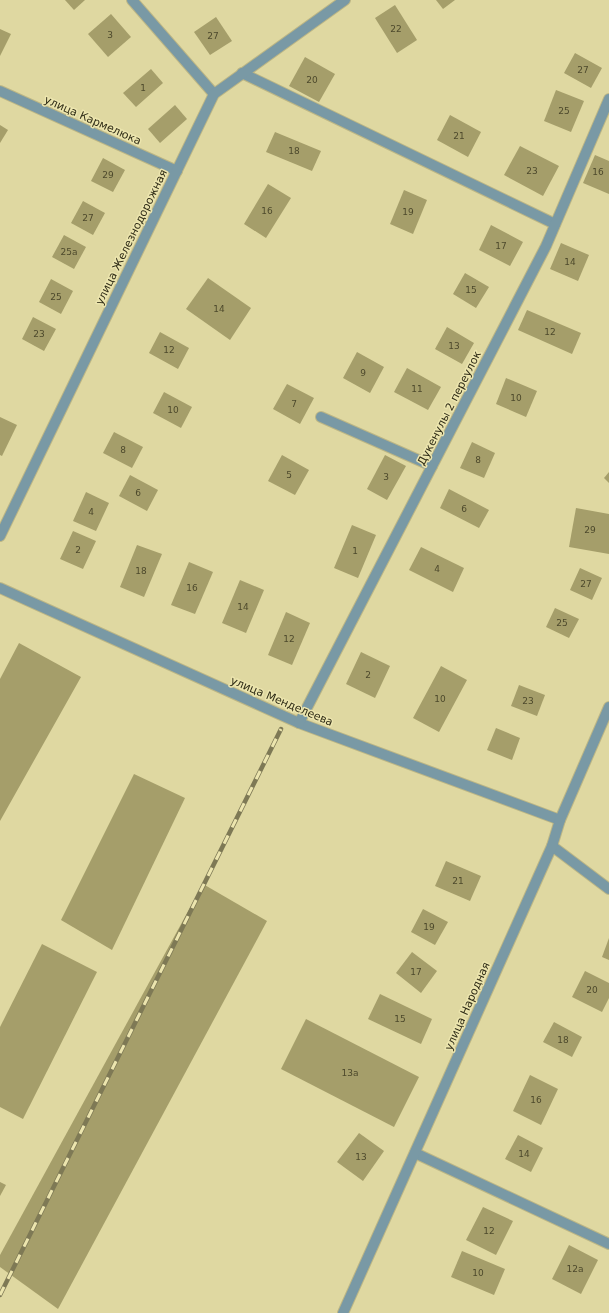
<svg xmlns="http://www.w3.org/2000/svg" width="609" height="1313" viewBox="0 0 609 1313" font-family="'DejaVu Sans',sans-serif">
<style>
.building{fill:#a59e6a}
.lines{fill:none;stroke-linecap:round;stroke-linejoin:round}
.service-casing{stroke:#bcb685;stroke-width:12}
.minor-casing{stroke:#bcb685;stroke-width:12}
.service{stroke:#7999a5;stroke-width:10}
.minor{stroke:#7999a5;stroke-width:10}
.rail-casing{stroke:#7e7955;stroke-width:4.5}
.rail{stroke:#ece5ae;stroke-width:3;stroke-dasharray:9;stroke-linecap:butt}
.labels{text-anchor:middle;stroke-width:3;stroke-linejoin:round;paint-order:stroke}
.number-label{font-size:9px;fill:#4d492c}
.street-label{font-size:11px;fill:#302d17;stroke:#ece5ae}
</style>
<rect width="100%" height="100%" fill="#dfd8a1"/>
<g class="building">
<polygon points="65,0 85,0 74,10"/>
<polygon points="436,0 455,0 443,9"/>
<polygon points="395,5 417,40 397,53 375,18"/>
<polygon points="111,14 131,37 108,57 88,34"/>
<polygon points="216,17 232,41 210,55 194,32"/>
<polygon points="0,29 11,34 0,56"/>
<polygon points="575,53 602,68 591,88 564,73"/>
<polygon points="305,57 335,74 319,102 289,86"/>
<polygon points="151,69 163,83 136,107 123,93"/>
<polygon points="556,90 584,101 571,132 544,121"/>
<polygon points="175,105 187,119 160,143 148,129"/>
<polygon points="450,115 481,132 468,157 437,140"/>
<polygon points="0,125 8,130 0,143"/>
<polygon points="275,132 321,151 312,171 266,152"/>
<polygon points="520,146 559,166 543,196 504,175"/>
<polygon points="595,155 609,161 609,194 583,183"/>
<polygon points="103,158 125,170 113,192 91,181"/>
<polygon points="268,184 291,198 266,238 244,224"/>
<polygon points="404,190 427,200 413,234 390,224"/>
<polygon points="83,201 105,213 93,235 71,223"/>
<polygon points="491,225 523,242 510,266 479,250"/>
<polygon points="64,235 86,247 74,269 52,257"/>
<polygon points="561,243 589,255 578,281 550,269"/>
<polygon points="465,273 489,287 476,308 453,294"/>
<polygon points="208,278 251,308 230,340 186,309"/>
<polygon points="51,279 73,291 61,314 39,302"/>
<polygon points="527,310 581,333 572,354 518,330"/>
<polygon points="33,317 56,329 44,351 22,339"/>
<polygon points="447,327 474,343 462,364 435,349"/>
<polygon points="160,332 189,348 178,369 149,353"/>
<polygon points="357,352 384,367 370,393 343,378"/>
<polygon points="407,368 441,387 428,410 394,392"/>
<polygon points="506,378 537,391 526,417 496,404"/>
<polygon points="287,384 314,398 300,424 273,409"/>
<polygon points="164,392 192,407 181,428 153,413"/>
<polygon points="0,417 17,425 2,456 0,455"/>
<polygon points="114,432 143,447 132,468 103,453"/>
<polygon points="472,442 495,453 484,478 460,468"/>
<polygon points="282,455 309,470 295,495 268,481"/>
<polygon points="385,455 406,466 387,500 367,489"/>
<polygon points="609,472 609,483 604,478"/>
<polygon points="130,475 158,490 147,511 119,496"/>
<polygon points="449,489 489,510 479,528 440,508"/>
<polygon points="86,492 109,503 96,531 73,521"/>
<polygon points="576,508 609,514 609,554 569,547"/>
<polygon points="352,525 376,535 358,578 334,568"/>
<polygon points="73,531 96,541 83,569 60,559"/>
<polygon points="137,545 162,554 144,597 120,587"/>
<polygon points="421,547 464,568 453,592 409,570"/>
<polygon points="189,562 213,572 195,614 171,605"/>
<polygon points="580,568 602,578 592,600 570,590"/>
<polygon points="240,580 264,590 246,633 222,623"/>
<polygon points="555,608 579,619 569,638 546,627"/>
<polygon points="286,612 310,623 292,665 268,655"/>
<polygon points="19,643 81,677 0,821 0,679"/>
<polygon points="361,652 390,666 375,698 346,684"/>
<polygon points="441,666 467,680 439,732 413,718"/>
<polygon points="519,685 545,695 537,716 511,706"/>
<polygon points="496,728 520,738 512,760 487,750"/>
<polygon points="134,774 185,798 112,950 61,920"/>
<polygon points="446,861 481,876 470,901 435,886"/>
<polygon points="203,884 267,921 58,1309 0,1267 0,1255"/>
<polygon points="423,909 448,922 435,945 411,932"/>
<polygon points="609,938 609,960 602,957"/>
<polygon points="42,944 97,972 23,1119 0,1107 0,1027"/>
<polygon points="412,952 437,971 421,993 396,973"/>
<polygon points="585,971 609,983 609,998 602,1012 572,997"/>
<polygon points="380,994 432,1019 421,1044 368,1019"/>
<polygon points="306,1019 419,1077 394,1127 281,1069"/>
<polygon points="554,1022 582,1037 572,1057 543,1042"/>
<polygon points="530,1075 558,1089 541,1125 513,1111"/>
<polygon points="359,1133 384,1151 363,1181 337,1162"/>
<polygon points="518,1135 543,1148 531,1172 505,1159"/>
<polygon points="0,1182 6,1185 0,1196"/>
<polygon points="483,1207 513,1221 496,1255 466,1240"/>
<polygon points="569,1245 598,1260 581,1294 552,1279"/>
<polygon points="462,1251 505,1269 494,1295 451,1277"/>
</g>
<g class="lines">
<g class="service-casing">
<g id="service">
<polyline points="242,73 555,224"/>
<polyline points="321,417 432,466"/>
<polyline points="415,1153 609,1244"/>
</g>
</g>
<g class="minor-casing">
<g id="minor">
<polyline points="132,0 214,94"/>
<polyline points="0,91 177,171"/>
<polyline points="0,536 214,94 345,0"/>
<polyline points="0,588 299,723 560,820"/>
<polyline points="299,723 546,246 609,99"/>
<polyline points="552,846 609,889"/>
<polyline points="343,1313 552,846 560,820 609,707"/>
</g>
</g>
<use href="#service" class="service"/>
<use href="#minor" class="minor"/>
<g class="rail-casing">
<polyline id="rail" points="0,1295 281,729"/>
</g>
<use href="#rail" class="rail"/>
</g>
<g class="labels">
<g class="number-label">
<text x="396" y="32">22</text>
<text x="110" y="38">3</text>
<text x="213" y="39">27</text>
<text x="583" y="73">27</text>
<text x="312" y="83">20</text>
<text x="143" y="91">1</text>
<text x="564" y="114">25</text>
<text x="459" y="139">21</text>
<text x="294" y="154">18</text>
<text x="532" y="174">23</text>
<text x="598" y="175">16</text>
<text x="108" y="178">29</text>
<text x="267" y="214">16</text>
<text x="408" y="215">19</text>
<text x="88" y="221">27</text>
<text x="501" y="249">17</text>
<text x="69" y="255">25а</text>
<text x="570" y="265">14</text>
<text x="471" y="293">15</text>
<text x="56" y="300">25</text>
<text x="219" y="312">14</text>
<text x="550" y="335">12</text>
<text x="39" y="337">23</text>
<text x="454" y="349">13</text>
<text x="169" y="353">12</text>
<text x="363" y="376">9</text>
<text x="417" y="392">11</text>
<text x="516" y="401">10</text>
<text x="294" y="407">7</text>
<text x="173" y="413">10</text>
<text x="123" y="453">8</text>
<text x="478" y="463">8</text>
<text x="289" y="478">5</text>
<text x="386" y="480">3</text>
<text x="138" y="496">6</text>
<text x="464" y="512">6</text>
<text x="91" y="515">4</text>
<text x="590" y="533">29</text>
<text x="78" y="553">2</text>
<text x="355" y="554">1</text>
<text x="437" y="572">4</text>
<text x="141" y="574">18</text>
<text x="586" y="587">27</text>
<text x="192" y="591">16</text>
<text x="243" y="610">14</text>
<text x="562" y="626">25</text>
<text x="289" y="642">12</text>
<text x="368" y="678">2</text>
<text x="440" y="702">10</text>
<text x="528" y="704">23</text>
<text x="458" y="884">21</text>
<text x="429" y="930">19</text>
<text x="416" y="975">17</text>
<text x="592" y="993">20</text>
<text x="400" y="1022">15</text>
<text x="563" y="1043">18</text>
<text x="350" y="1076">13а</text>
<text x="536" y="1103">16</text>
<text x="524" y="1157">14</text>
<text x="361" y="1160">13</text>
<text x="489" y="1234">12</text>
<text x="575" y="1272">12а</text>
<text x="478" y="1276">10</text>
</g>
<g class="street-label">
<text transform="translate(93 120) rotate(24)" y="4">улица Кармелюка</text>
<text transform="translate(131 237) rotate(-64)" y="4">улица Железнодорожная</text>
<text transform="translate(449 408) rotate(-63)" y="4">Дукенулы 2 переулок</text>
<text transform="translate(282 701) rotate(23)" y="4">улица Менделеева</text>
<text transform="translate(467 1006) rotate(-66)" y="4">улица Народная</text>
</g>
</g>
</svg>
